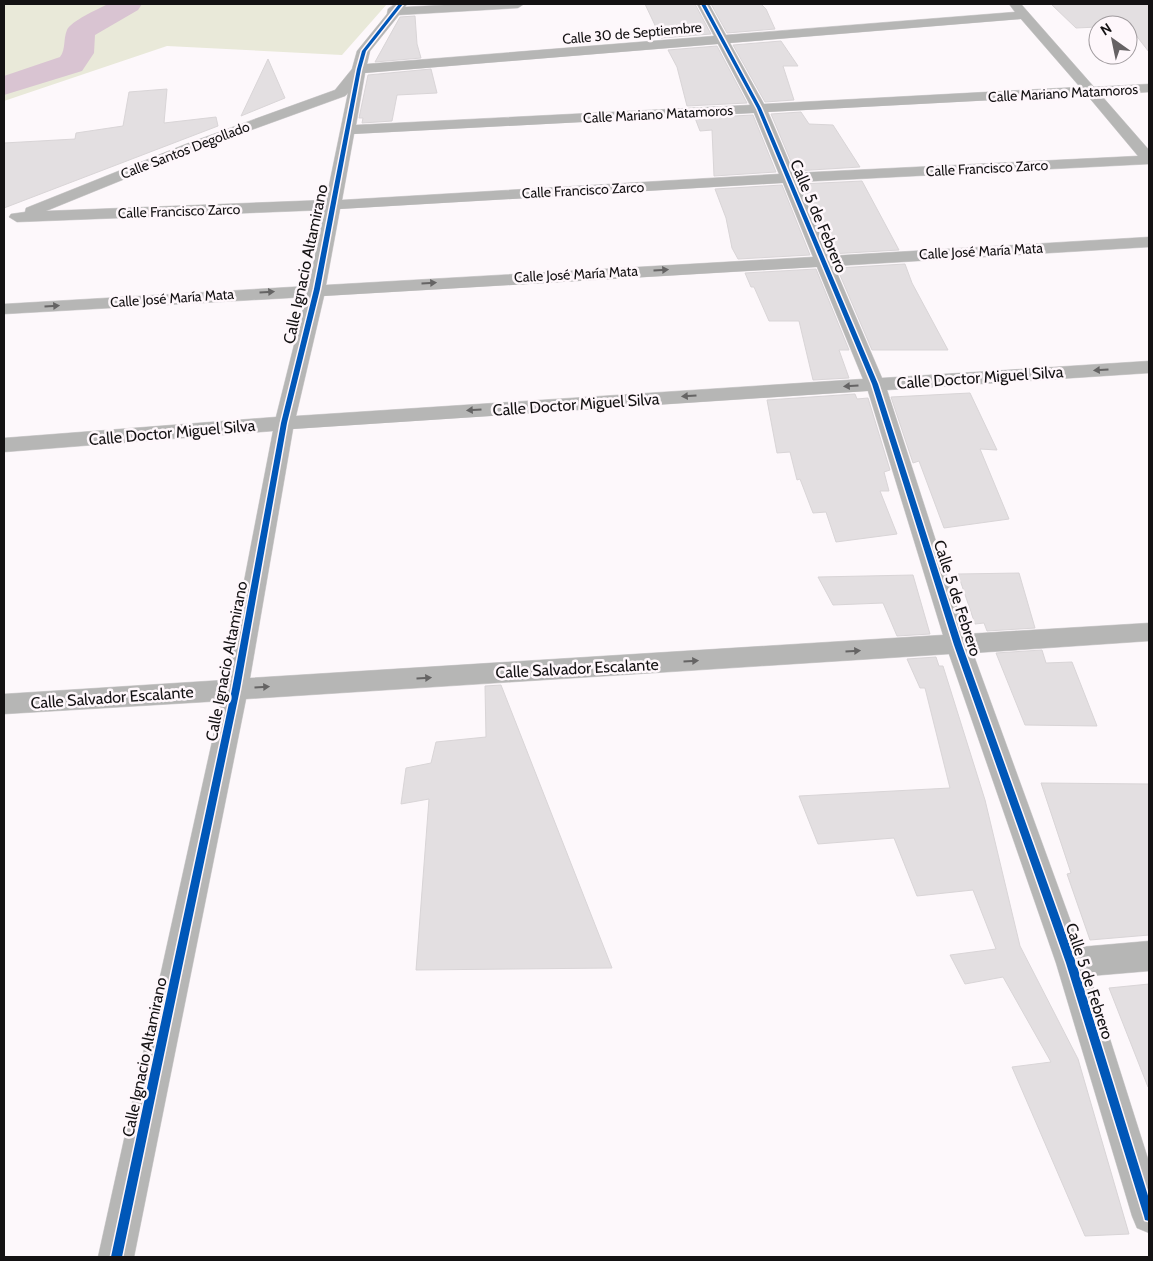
<svg xmlns="http://www.w3.org/2000/svg" width="1153" height="1261" viewBox="0 0 1153 1261" font-family="Cabin,sans-serif">
<style>
.green{fill:#e9e9d9}
.lines{fill:none;stroke-linecap:round;stroke-linejoin:round}
.river{fill:#d9c4d2;fill-rule:evenodd}
.building{fill:#e3dfe1;stroke:#d9d5d7}
.minor-casing{stroke:#d7d4d6;stroke-width:1}
.minor{fill:#b6b6b5;fill-rule:evenodd}
.cycleway-casing{stroke:#fef7fb;stroke-width:3}
.cycleway{fill:#0057b8;fill-rule:evenodd}
.oneway{fill:#656464}
.labels{text-anchor:middle;stroke-width:5;stroke-linejoin:round;paint-order:stroke}
.far-street-label{font-size:14px;fill:#141213;stroke:#fef7fb}
.street-label{font-size:16px;fill:#141213;stroke:#fef7fb}
</style>
<rect width="100%" height="100%" fill="#fdf8fb"/>
<polygon class="green" points="4,4 387,4 342,55 167,46 4,101"/>
<g class="lines">
<path class="river" d="M108,4H142L138,10L95,35L94,53L82,71L4,95V76L60,57C66,49 63,39 67,30C71,21 98,9 108,4Z"/>
</g>
<g class="building">
<polygon points="645,4 695,4 711,34 661,38"/>
<polygon points="711,4 761,4 766,9 775,29 727,33"/>
<polygon points="1051,4 1149,4 1149,52 1128,25 1098,25 1098,27 1076,28"/>
<polygon points="415,16 417,44 421,58 375,62 400,17"/>
<polygon points="781,41 798,66 783,66 794,100 765,102 733,45"/>
<polygon points="717,46 747,103 687,106 677,67 668,50"/>
<polygon points="268,59 285,98 241,116"/>
<polygon points="431,69 437,93 397,95 392,121 362,123 363,118 359,118 368,75"/>
<polygon points="167,89 164,123 216,117 218,126 4,208 4,143 75,139 76,133 123,126 129,92"/>
<polygon points="801,112 809,124 833,125 860,167 795,171 771,114"/>
<polygon points="753,115 776,172 714,176 712,130 700,131 695,118"/>
<polygon points="862,181 899,250 830,254 801,184"/>
<polygon points="782,185 810,255 738,259 732,248 726,218 715,189"/>
<polygon points="905,264 912,283 948,350 872,350 837,268"/>
<polygon points="816,269 849,350 839,350 849,378 813,380 799,321 769,321 754,287 751,287 745,273"/>
<polygon points="970,393 997,450 980,449 1009,519 944,528 919,461 913,463 891,397"/>
<polygon points="855,394 857,399 868,398 890,470 884,472 889,491 880,491 897,534 836,542 826,512 813,513 800,479 797,480 790,452 777,453 767,400"/>
<polygon points="1019,573 1035,628 987,631 984,623 975,624 958,574"/>
<polygon points="913,575 930,634 897,636 883,603 833,605 818,577"/>
<polygon points="1042,650 1046,663 1072,662 1097,726 1025,725 996,653"/>
<polygon points="936,657 939,666 943,666 985,800 1020,946 1078,1059 1129,1234 1085,1236 1012,1067 1051,1062 1003,977 965,984 950,955 996,949 973,890 917,896 894,838 818,844 799,796 950,788 925,688 920,688 907,659"/>
<polygon points="501,685 612,968 416,970 429,799 401,804 406,768 431,763 436,742 486,737 485,686"/>
<polygon points="1041,783 1149,784 1149,935 1090,940 1067,874 1071,873"/>
<polygon points="1149,984 1149,1087 1148,1087 1109,988"/>
</g>
<g class="lines">
<g class="minor-casing">
<path id="minor" d="M395,4H407L405,7L464,4H524L518,8L399,15L370,51L367,64L714,36L697,4H709L726,35L1015,12L1009,4H1021L1094,87L1149,84V92L1101,95L1149,150V164L798,182L829,256L1149,237V247L834,266L882,378L1149,361V373L887,390L966,634L1149,623V641L973,653L1080,947L1149,941V971L1090,976L1149,1162V1233L1137,1228L1132,1216L1056,963L949,654L246,699L134,1257H98L221,701L4,714V694L225,680L273,431L4,452V438L276,417L306,297L4,314V304L309,286L324,210L17,222L9,217L11,214L25,212L26,208L186,144L335,90L352,69L357,51L387,14L388,9ZM1021,19L1080,87L764,104L730,43ZM718,44L750,105L356,125L365,73ZM348,93L326,200L46,211L196,150L345,96ZM1087,95L1138,156L794,173L768,112ZM754,113L779,174L342,200L354,134ZM783,183L813,257L326,285L340,209ZM817,267L863,379L296,416L324,296ZM868,391L943,635L250,678L293,429Z"/>
</g>
<use href="#minor" class="minor"/>
<g class="cycleway-casing">
<g id="cycleway">
<polygon points="399,4 403,4 366,51 361,69 320,289 287,423 240,689 122,1257 111,1257 232,689 281,423 314,289 357,69 362,51"/>
<polygon points="701,4 705,4 761,108 878,384 962,645 1076,963 1149,1199 1149,1221 1145,1220 1144,1216 1066,963 954,645 872,384 757,108"/>
</g>
</g>
<use href="#cycleway" class="cycleway"/>
</g>
<defs><path id="oneway-solid" d="M-6-.8H1V-3.2L6.5 0L1 3.2V.8H-6Z" transform="scale(1.25)"/></defs>
<g class="oneway">
<use href="#oneway-solid" transform="translate(661 270) rotate(-3)"/>
<use href="#oneway-solid" transform="translate(429 283) rotate(-3)"/>
<use href="#oneway-solid" transform="translate(267 292) rotate(-4)"/>
<use href="#oneway-solid" transform="translate(52 306) rotate(-4)"/>
<use href="#oneway-solid" transform="translate(1101 370) rotate(176)"/>
<use href="#oneway-solid" transform="translate(851 386) rotate(176)"/>
<use href="#oneway-solid" transform="translate(689 396) rotate(176)"/>
<use href="#oneway-solid" transform="translate(474 410) rotate(176)"/>
<use href="#oneway-solid" transform="translate(853 651) rotate(-3)"/>
<use href="#oneway-solid" transform="translate(691 661) rotate(-3)"/>
<use href="#oneway-solid" transform="translate(424 678) rotate(-3)"/>
<use href="#oneway-solid" transform="translate(262 687) rotate(-3)"/>
</g>
<g class="labels">
<g class="far-street-label">
<text transform="translate(632 33) rotate(-5)" y="5">Calle 30 de Septiembre</text>
<text transform="translate(1063 93) rotate(-3)" y="5">Calle Mariano Matamoros</text>
<text transform="translate(658 114) rotate(-3)" y="5">Calle Mariano Matamoros</text>
<text transform="translate(185 150) rotate(-21)" y="5">Calle Santos Degollado</text>
<text transform="translate(987 168) rotate(-3)" y="5">Calle Francisco Zarco</text>
<text transform="translate(583 190) rotate(-3)" y="5">Calle Francisco Zarco</text>
<text transform="translate(179 211) rotate(-2)" y="5">Calle Francisco Zarco</text>
<text transform="translate(981 251) rotate(-3)" y="5">Calle José María Mata</text>
<text transform="translate(576 274) rotate(-3)" y="5">Calle José María Mata</text>
<text transform="translate(172 298) rotate(-4)" y="5">Calle José María Mata</text>
</g>
<g class="street-label">
<text transform="translate(819 216) rotate(67)" y="6">Calle 5 de Febrero</text>
<text transform="translate(305 264) rotate(-78)" y="6">Calle Ignacio Altamirano</text>
<text transform="translate(980 377) rotate(-4)" y="6">Calle Doctor Miguel Silva</text>
<text transform="translate(576 404) rotate(-4)" y="6">Calle Doctor Miguel Silva</text>
<text transform="translate(172 432) rotate(-5)" y="6">Calle Doctor Miguel Silva</text>
<text transform="translate(958 598) rotate(72)" y="6">Calle 5 de Febrero</text>
<text transform="translate(226 661) rotate(-79)" y="6">Calle Ignacio Altamirano</text>
<text transform="translate(577 668) rotate(-3)" y="6">Calle Salvador Escalante</text>
<text transform="translate(112 697) rotate(-4)" y="6">Calle Salvador Escalante</text>
<text transform="translate(1090 981) rotate(72)" y="6">Calle 5 de Febrero</text>
<text transform="translate(144 1057) rotate(-78)" y="6">Calle Ignacio Altamirano</text>
</g>
</g>
<rect width="1153" height="1261" fill="none" stroke="#141213" stroke-width="10"/>
<g transform="translate(1113 40) rotate(327)"><circle r="24" fill="#fef7fb" stroke="#a09b9e"/>
<path d="M0-4L9 19L0 12L-9 19Z" fill="#666264"/>
<text y="-8" font-size="14" font-weight="bold" text-anchor="middle" fill="#141213">N</text>
</g>
</svg>
